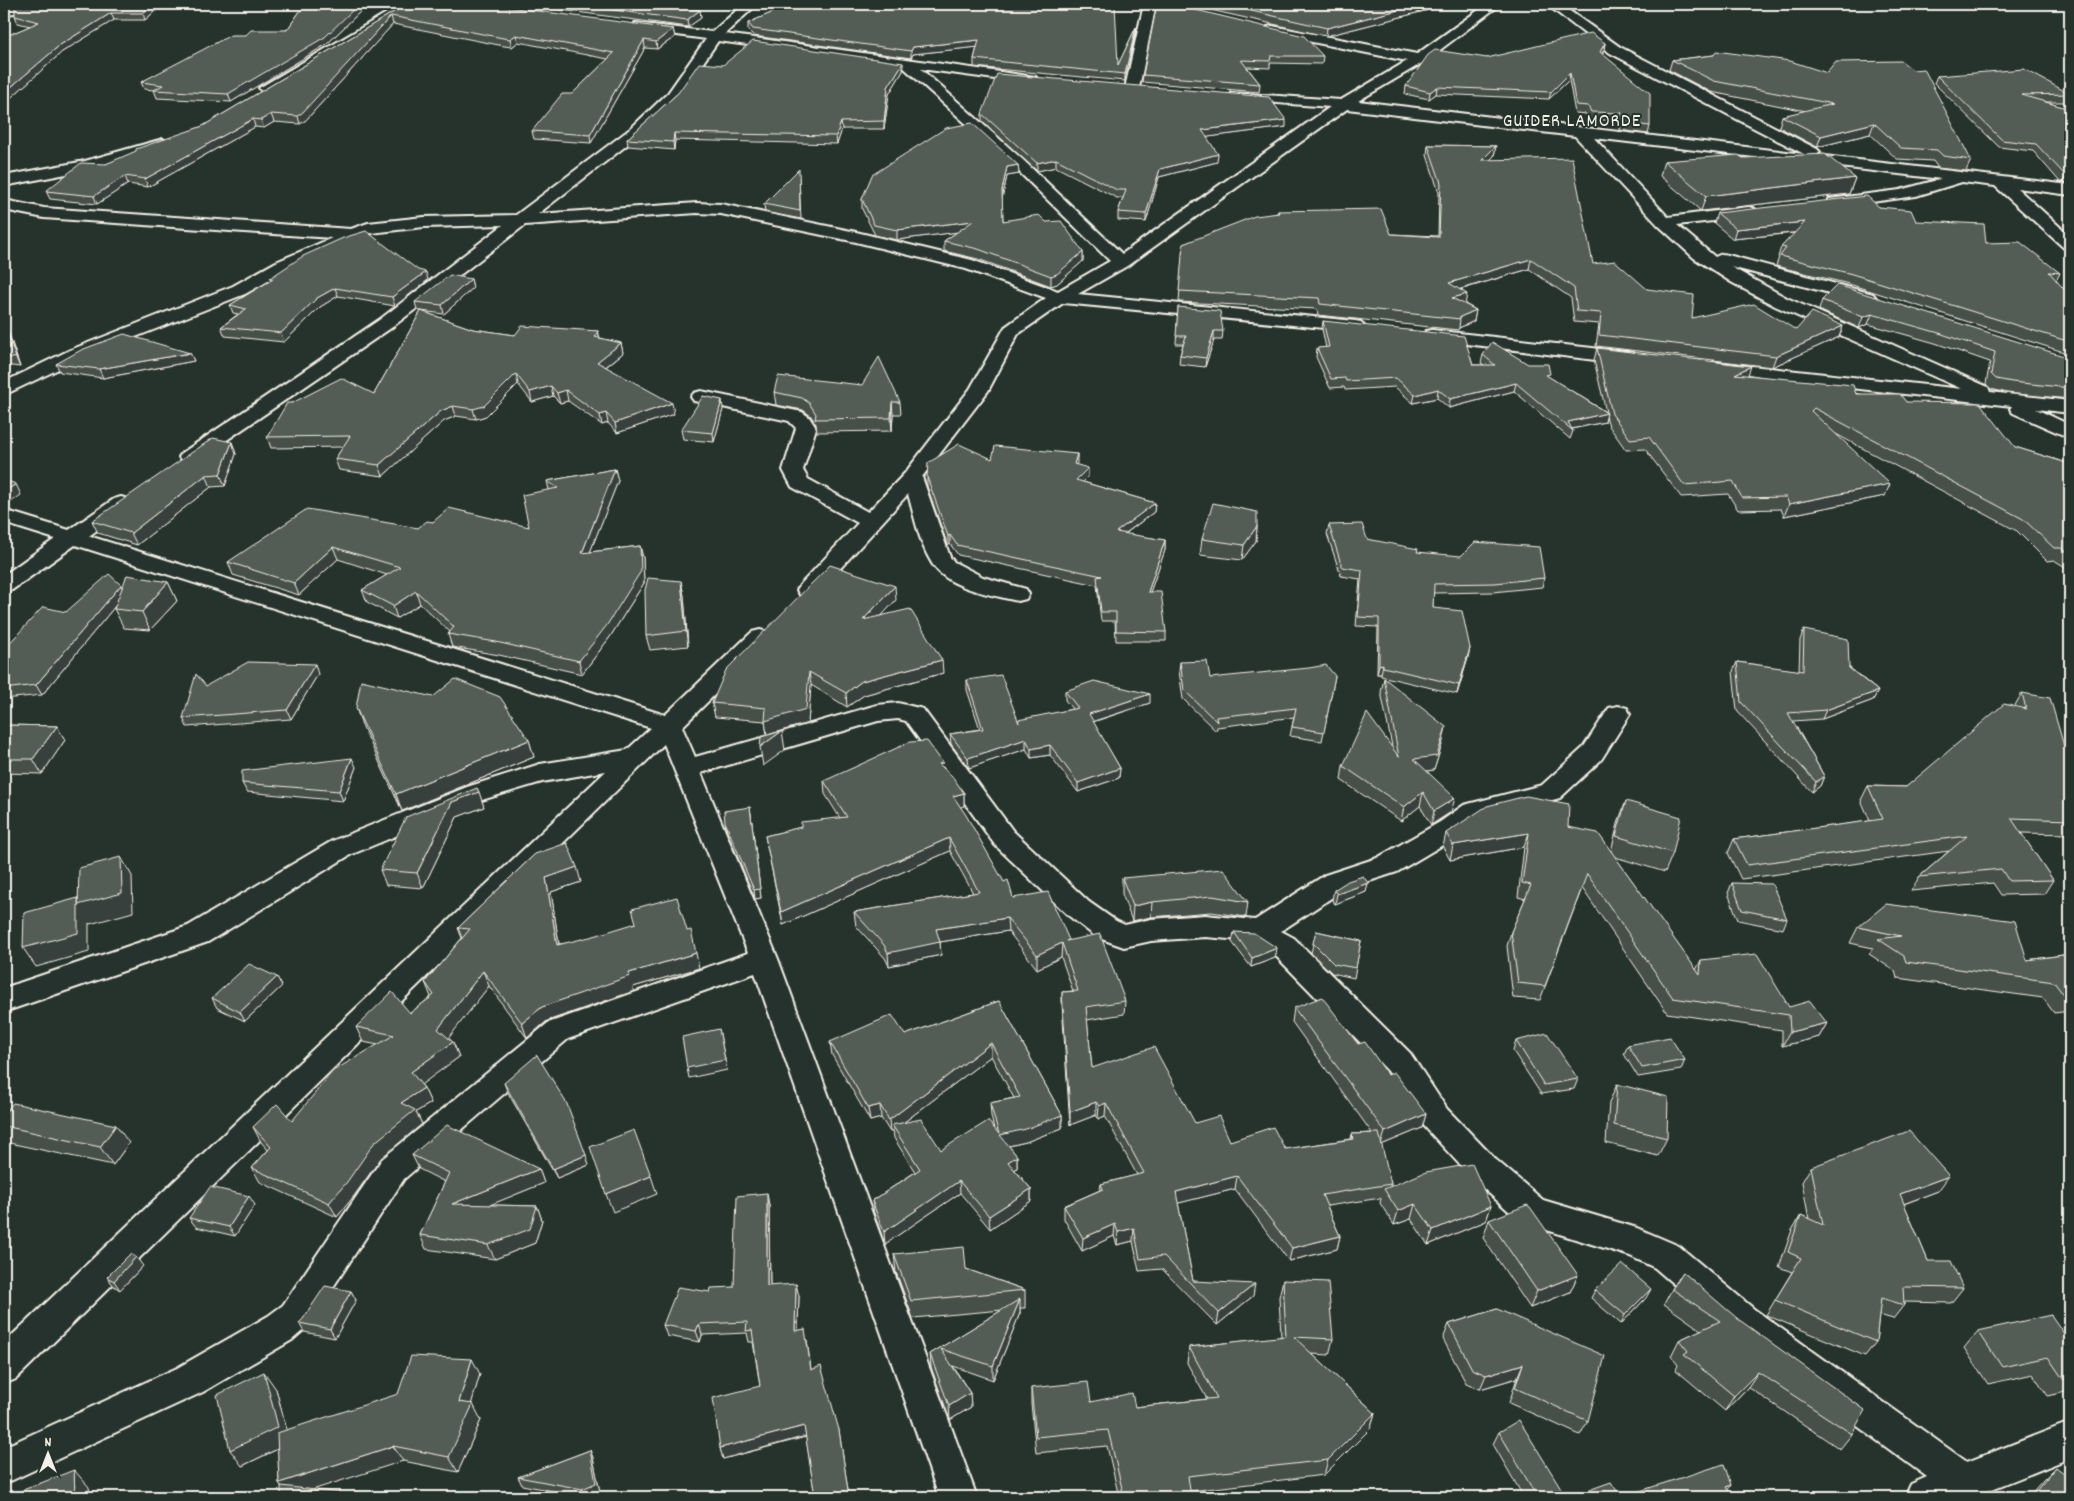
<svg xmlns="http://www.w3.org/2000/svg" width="2074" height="1501" viewBox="0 0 2074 1501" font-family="Dekko,sans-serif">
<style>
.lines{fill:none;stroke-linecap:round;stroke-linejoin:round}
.minor-casing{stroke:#f4f1e8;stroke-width:4}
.minor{fill:#26332d;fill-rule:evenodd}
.wall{fill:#474f49;stroke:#f4f1e8;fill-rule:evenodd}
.shaded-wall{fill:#39403c;stroke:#f4f1e8}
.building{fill:#525c55;stroke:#f4f1e8}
.labels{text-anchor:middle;stroke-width:4;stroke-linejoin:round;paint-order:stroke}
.far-quarter-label{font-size:19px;letter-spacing:1px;fill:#f4f1e8;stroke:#26332d}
</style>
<rect width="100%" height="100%" fill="#26332d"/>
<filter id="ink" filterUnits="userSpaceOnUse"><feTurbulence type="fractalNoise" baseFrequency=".02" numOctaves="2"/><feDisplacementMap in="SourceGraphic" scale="10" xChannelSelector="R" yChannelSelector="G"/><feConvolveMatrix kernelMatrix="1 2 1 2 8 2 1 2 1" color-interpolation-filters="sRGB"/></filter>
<g filter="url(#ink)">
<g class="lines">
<g class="minor-casing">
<g id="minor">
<polygon points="21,4 45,4 43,7 4,15 4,7"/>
<polygon points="402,4 417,4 271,91 261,91 259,88"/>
<path d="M744,4H757L725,34L1036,77L1038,80L1031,84L921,69L1023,160L1122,254L1330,107L1236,100L1229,96L1231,93L1341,100L1407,61L1267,33L1266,30L1267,27L1272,26L1417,54L1487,4H1501L1424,62L1358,101L1804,154L1610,53L1546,4H1560L1620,47L1817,149L1820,152L1816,155L2070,185V195L2017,188L2070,236V249L2064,248L1995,186L1962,182L1916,196L1835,207L1829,205L1827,202L1829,199L1900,190L1941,179L1594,138L1668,217L1749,207L1755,209L1757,212L1749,217L1677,225L1715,257L1722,254L1728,255L1873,294L1876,298L1873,302L1867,303L1731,267L1787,298L1988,387L1990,392L2070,401V413L2036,409L2070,425V438L2013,413L2010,409L2012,406L1708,372L1706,368L1708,364L1715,362L1962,389L1775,306L1731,282L1694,258L1658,225L1575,136L1347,109L1127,266L1078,294L1355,321L1361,322L1364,326L1361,330L1355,331L1063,303L1018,334L988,391L922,477L950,557L954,562L983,577L1026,589L1029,594L1026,599L1018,601C989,594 945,589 930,560C919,541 914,515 908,494L816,595L808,597L800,595L797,590L800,585L858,523L792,487L783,470L796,428L789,421L694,401L691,397L694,393L701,391L802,412L809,417L816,428L803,470L808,479L868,512L905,473L970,389L1005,327L1046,298L966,269L856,242L721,214L697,213L525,225L391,328L196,461L189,463L182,461L179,457L182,453L379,320L503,225L424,227L371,233L288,270L245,294L82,358L4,395V382L70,350L233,286L276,262L332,238L44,218L4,210V200L44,208L351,229L368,223L424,217L516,215L630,129L668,93L706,39L640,30L634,26L635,23L712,32ZM718,41L902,66L1013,166L1110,261L1058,291L972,260L856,232L721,204L697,203L538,214L640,135L678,99Z"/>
<polygon points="1144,4 1156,4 1139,88 1132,92 1125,88"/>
<polygon points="163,139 170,143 168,146 87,170 4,186 4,176 85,161"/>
<polygon points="1432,330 1628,352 1635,354 1637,358 1635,362 1628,364 1426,339 1423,335 1426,331"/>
<polygon points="121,497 128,499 131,503 128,507 89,536 665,715 752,632 760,630 768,632 772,637 768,642 682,727 695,757 877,705 898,703 923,709 1013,831 1089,902 1116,921 1125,925 1151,919 1205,915 1255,920 1325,875 1377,858 1440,822 1464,805 1542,785 1583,748 1609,708 1618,706 1627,708 1630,714 1601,760 1560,798 1482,819 1458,836 1397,872 1345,889 1281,931 1294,938 1410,1053 1447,1109 1495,1159 1543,1200 1637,1228 1679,1246 1754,1309 1967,1462 2070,1422 2070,1458 1972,1497 1905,1497 1911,1484 1927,1477 1730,1333 1655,1268 1630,1256 1521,1222 1473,1179 1425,1127 1388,1071 1274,954 1253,941 1205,937 1151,941 1124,947 1096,937 1069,916 995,845 906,721 898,719 878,721 701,773 778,959 977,1497 939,1497 755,973 568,1039 404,1179 307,1327 292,1340 203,1392 4,1484 4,1447 177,1368 268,1316 283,1305 382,1159 548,1023 748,953 664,744 16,1379 4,1384 4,1343 606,771 542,782 485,799 350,855 208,942 4,1012 4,988 188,926 332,841 467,787 540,764 627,750 651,728 75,545 12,590 4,592 4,575 55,539 4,523 4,510 69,530 114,499"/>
</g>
</g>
<use href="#minor" class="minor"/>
</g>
<g class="wall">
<polygon points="32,4 163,4 145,20 114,20 62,52 4,104 4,37 30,26 18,23 15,16"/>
<polygon points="305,4 368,4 327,44 231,102 157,98 154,90 144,89 141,82 246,35 287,30"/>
<polygon points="407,4 673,29 675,37 657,49 645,48 591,143 534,139 532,131 572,94 608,59 518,42 512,47 504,46 393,24 306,120 300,124 274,122 264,128 255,127 148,187 128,184 97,204 50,199 46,191 106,164 203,126"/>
<polygon points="516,4 696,4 691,9 700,10 701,18 688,27"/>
<polygon points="792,4 1118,65 1136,27 1135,34 1125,81 974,67 974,59 977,47 913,54 911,58 754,36 748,30 748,23"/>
<polygon points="1157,4 1323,56 1322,64 1270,63 1270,68 1247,67 1260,84 1259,92 1142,82 1143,75"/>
<polygon points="1184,4 1452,4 1326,36"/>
<polygon points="1605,43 1604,50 1602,54 1650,126 1648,134 1620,130 1620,120 1589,120 1586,114 1575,113 1569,80 1549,99 1436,94 1429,99 1405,94 1406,86 1487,58"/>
<polygon points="1714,55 1971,160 1966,171 1938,168 1933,161 1897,159 1870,134 1817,147 1779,127 1782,116 1806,111 1711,92 1669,70 1672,60"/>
<polygon points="723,65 903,71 889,94 884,129 842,129 837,144 675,140 674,150 628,146 627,139 678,93"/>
<polygon points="1937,76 2070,94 2067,102 2045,102 2070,109 2070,178 2063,182 2060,182 2033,151 1999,147 1934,83"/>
<polygon points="982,114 1286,127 1207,137 1217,162 1159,177 1146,222 1118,220 1118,212 1123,198 1117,198 1056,167 1037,171 982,121"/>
<polygon points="1428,145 1496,146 1494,156 1490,160 1593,264 1647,289 1692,318 1796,330 1843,326 1839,337 1772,367 1596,346 1599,324 1574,322 1571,298 1529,269 1460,290 1465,304 1476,310 1474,321 1459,328 1458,330 1318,315 1317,309 1179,302 1183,244 1277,213 1278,211 1391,234 1438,236 1439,193 1427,155"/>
<polygon points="1743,158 1855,178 1849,194 1701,211 1660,176 1664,161"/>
<polygon points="1018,165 1019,174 1007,176 1002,198 1003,221 1046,222 1083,252 1083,261 1057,284 1051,286 978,259 944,251 944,241 957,232 897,240 875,235 862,209 862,199"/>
<polygon points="799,177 801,219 765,212 764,204"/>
<polygon points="1879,207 1916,221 1986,243 2060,273 2056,281 2070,296 2070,354 1849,284 1776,266 1779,257 1778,257 1781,247 1795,233 1733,239 1714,223 1717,213"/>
<polygon points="270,278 428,280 395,306 338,296 320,307 284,342 225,336 221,327 238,314 233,313 230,305 271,280"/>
<polygon points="471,279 473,288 444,314 421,311 473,329 515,335 598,331 600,338 621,343 623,353 606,367 674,414 617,433 608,423 602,425 568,401 560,403 553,396 532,402 518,384 486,416 476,419 456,416 444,421 383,476 339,470 335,459 343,447 271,448 267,437 292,403 374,394 421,311 417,310 415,302"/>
<polygon points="1822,300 2070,358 2070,399 2007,393 1991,389 1986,384 1990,362 1935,343 1868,324 1859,328 1819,310"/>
<polygon points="1178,307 1223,331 1222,340 1214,340 1205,367 1179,364 1180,355 1183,344 1176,344"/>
<polygon points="4,321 7,328 20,367 4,365"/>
<polygon points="1323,321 1473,365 1484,365 1481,363 1483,355 1549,377 1606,412 1594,360 1597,348 1906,402 2015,447 2070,464 2070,570 2054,560 2047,561 2017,531 1834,433 1885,496 1784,516 1781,509 1738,510 1728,494 1681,497 1645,449 1626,450 1609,426 1606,416 1605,422 1572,429 1573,431 1570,439 1514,391 1449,408 1437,398 1413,403 1395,387 1345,390 1344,387 1330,388 1316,357 1317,348 1326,348 1322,329"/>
<polygon points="190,353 194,361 103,378 60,372 56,364"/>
<polygon points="774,392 900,402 901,414 893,414 892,431 817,432 816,424 811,416 803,410 776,405"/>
<polygon points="723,409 714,442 683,439 681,430"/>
<polygon points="232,442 236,454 225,486 211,487 137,545 98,533 92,521"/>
<polygon points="1077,454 1076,464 1088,477 1083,482 1155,503 1154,512 1125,534 1165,540 1165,550 1150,592 1166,632 1166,641 1116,641 1115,621 1101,621 1097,585 958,555 950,544 948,546 927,486 927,477 992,459"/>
<polygon points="615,469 618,481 590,552 640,546 643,558 644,583 610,637 582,674 499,655 452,647 448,634 450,632 420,604 397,618 367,602 362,590 387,575 338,559 299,595 233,575 228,562 418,528 433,522 529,527 549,490 547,481"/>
<polygon points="1329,525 1367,539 1417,552 1544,578 1542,587 1493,592 1433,593 1433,608 1468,658 1457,694 1381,676 1381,674 1377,674 1378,627 1356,626 1360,579 1341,576 1327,534"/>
<polygon points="1257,526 1256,541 1242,560 1200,555 1202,539"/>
<polygon points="681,581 684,596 688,646 650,650 646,636"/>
<polygon points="168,582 177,601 150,630 124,628 114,609 116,605 42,695 4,699 4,649 66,612 121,585 122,588"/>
<polygon points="896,600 882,615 943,673 864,695 847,707 811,685 808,723 767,735 765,721 715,717 712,703"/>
<polygon points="1804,630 1878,691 1873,700 1822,719 1793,721 1824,776 1820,786 1812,792 1737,711 1733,671 1737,662 1799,671 1800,640"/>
<polygon points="1180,662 1210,678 1335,676 1322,741 1290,736 1294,717 1217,727 1216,731 1183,699 1179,671"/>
<polygon points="318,674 291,719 187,727 183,718 206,686"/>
<polygon points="1384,678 1443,741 1434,770 1427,771 1451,812 1431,825 1420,806 1401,821 1341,780 1343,766 1392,746 1381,692"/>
<polygon points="967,680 1018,722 1072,709 1065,700 1065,691 1150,703 1093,722 1120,768 1119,778 1078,792 1050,755 1031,758 1026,749 969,768 951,744 950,734 980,729 967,690"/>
<polygon points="2022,693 2064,746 2070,746 2070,834 2021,833 2053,880 2044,894 2001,895 1993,883 1911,891 1919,877 1949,851 1741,879 1728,853 1734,839 1870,821 1861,800 1868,786 1906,787 2014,707"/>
<polygon points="356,708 529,740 534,757 402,811 362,725"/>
<polygon points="4,725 57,726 65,740 42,774 4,773"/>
<polygon points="356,767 343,801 247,792 242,783"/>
<polygon points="943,767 964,793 964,806 960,807 1013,898 1069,941 1125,1001 1124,1014 1087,1020 1092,1068 1230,1141 1285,1149 1351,1139 1352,1134 1372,1133 1292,1022 1294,1008 1358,1044 1426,1114 1422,1128 1381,1145 1391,1184 1390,1186 1491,1206 1486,1221 1428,1245 1411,1219 1394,1225 1380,1203 1381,1198 1327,1206 1340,1236 1337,1249 1289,1261 1235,1189 1178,1203 1193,1281 1253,1296 1217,1325 1162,1269 1139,1271 1133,1241 1117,1245 1114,1236 1082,1251 1064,1219 1064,1206 1100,1190 1101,1184 1137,1175 1105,1116 1098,1119 1096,1115 1070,1125 1062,1005 1062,992 1073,991 1061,957 1037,969 1008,931 940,942 941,955 889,966 885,958 856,926 854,912 973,893 950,851 783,925 765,836 840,818 825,794 824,781"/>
<polygon points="477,788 484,807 457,817 423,888 386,885 380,870"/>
<polygon points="1626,801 1673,853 1665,872 1615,857 1696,970 1701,960 1789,1007 1827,1023 1819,1037 1782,1046 1782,1030 1667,1013 1582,888 1540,1000 1513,998 1507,946 1511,932 1525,899 1518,897 1524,847 1450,860 1443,847 1446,833 1568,827 1611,851 1619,820"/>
<polygon points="750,807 761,898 755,899 727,831 725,822"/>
<polygon points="535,854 581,882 551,892 559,944 687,931 699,968 633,987 634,991 547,1021 527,1038 489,986 448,1038 453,1042 459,1057 421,1084 424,1088 431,1103 416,1112 422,1124 381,1158 354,1196 337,1217 260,1182 252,1168 268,1150 261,1142 253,1127 292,1121 378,1045 363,1042 356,1027 410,1013 431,997 425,982 462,938 458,928"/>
<polygon points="1122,878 1248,902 1246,917 1211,912 1151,917 1132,921 1122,894"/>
<polygon points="1368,883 1366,892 1335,904 1332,900 1334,890"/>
<polygon points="1732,883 1787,919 1783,929 1738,920 1728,893"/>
<polygon points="1858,927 2027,960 2070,954 2070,1011 2054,1013 2043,998 1897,978 1895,971 1869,954 1873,948 1850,943"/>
<polygon points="1316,931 1361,941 1354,978 1332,973 1311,953"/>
<polygon points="1234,932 1277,948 1275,958 1251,967 1232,942"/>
<polygon points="277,977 282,986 245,1021 217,1008 212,998"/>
<path d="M999,1001L1062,1115V1128L1026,1142L1009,1146L1017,1156V1168L1015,1170L1031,1189V1201L990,1229L960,1193L885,1244L874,1213L872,1201L915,1172L894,1138L893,1130L890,1132L881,1118L870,1121L832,1055L830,1042L905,1035ZM991,1056L1014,1098L990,1103L991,1116L994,1129L941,1150L903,1123Z"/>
<polygon points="1516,1041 1578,1079 1574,1089 1541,1094 1513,1051"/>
<polygon points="1628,1045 1685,1060 1681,1070 1638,1077 1624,1054"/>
<polygon points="504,1083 589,1165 557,1178 508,1093"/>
<polygon points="1617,1084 1667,1138 1658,1156 1606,1143 1609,1103"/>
<polygon points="4,1114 129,1143 113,1165 9,1143 4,1135"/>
<polygon points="412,1155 539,1169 544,1183 489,1205 537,1206 542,1220 535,1243 495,1259 426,1249 420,1235 445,1182 419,1169"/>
<polygon points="1811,1167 1938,1191 1904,1204 1928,1261 1963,1288 1951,1303 1904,1302 1904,1305 1893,1319 1879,1315 1876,1342 1865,1356 1766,1315 1792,1272 1779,1267 1792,1230 1801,1215 1809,1219 1802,1182"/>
<polygon points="255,1205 235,1236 196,1227 189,1218"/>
<polygon points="769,1205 770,1286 799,1296 798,1330 807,1340 811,1369 839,1430 849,1497 815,1497 806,1437 723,1459 720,1448 760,1386 753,1342 749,1342 747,1333 702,1335 700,1342 667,1336 663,1325 710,1292 734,1287"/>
<polygon points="1489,1220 1578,1275 1570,1292 1530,1308 1483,1238"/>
<polygon points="894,1254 966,1269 1025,1290 1025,1308 1020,1308 1020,1313 993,1380 953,1366 970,1393 971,1407 950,1420 931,1367 930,1354 1002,1310 913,1318 896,1272"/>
<polygon points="143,1266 120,1290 114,1286 107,1277"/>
<polygon points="1683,1272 1852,1434 1840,1449 1748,1387 1725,1411 1676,1370 1678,1365 1671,1356 1679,1340 1701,1330 1664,1304 1672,1289"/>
<polygon points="1283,1280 1333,1339 1329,1355 1312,1354 1375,1413 1370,1429 1324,1475 1190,1491 1191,1497 1119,1497 1107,1446 1036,1453 1031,1404 1031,1388 1091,1402 1135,1407 1207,1399 1187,1363 1189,1347 1281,1337 1279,1297"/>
<polygon points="1595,1290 1646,1298 1621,1324 1591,1298"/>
<polygon points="351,1291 356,1300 335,1338 304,1332 299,1323"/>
<polygon points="1497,1309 1588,1421 1580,1435 1509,1403 1517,1378 1480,1389 1466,1383 1443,1339 1449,1324"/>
<polygon points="1978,1331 2070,1342 2070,1391 2048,1396 2033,1374 1988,1384 1964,1348"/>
<polygon points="480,1374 471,1404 481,1420 458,1472 403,1461 282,1487 279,1483 278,1449 242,1466 276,1389 287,1430"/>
<polygon points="1499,1432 1561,1497 1523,1496 1493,1444"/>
<polygon points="590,1450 593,1458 600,1492 585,1497 522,1485 518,1477"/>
<polygon points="2056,1467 2070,1497 2028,1497 2043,1480"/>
</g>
<g class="shaded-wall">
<polygon points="153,4 163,4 145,20 143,13"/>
<polygon points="359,4 368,4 327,44 231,102 228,94"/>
<polygon points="688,4 696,4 685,15 684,8"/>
<polygon points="1422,4 1452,4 1326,36 1327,28"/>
<polygon points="700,10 701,18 688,27 687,20"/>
<polygon points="111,13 114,20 62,52 4,104 4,93 60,45"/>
<polygon points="391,16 393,24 306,120 300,124 298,116"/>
<polygon points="1136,27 1135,34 1125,81 1125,74"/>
<polygon points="673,29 675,37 657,49 656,42"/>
<polygon points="516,35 518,42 512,47 510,39"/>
<polygon points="644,40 645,48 591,143 590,135"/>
<polygon points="979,40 979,47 913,54 911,58 911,51 913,47"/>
<polygon points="1605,43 1604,50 1598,59 1600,52"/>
<polygon points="903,63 903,71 889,94 884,129 884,121 888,87"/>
<polygon points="1570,73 1569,80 1549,99 1551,92"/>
<polygon points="1437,87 1436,94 1429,99 1430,92"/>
<polygon points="271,114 274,122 264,128 261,120"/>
<polygon points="253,119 255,127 148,187 145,179"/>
<polygon points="1286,120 1286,127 1201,138 1202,130"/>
<polygon points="841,122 842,129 837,144 836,136"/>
<polygon points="1874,123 1870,134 1817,147 1821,136"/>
<polygon points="674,133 675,140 674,150 673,142"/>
<polygon points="1496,146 1494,156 1480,170 1482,160"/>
<polygon points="1218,154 1217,162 1159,177 1146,222 1146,214 1160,169"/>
<polygon points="1056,159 1056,167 1037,171 1037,163"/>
<polygon points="1018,165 1019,174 1007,176 1002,199 1002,190 1007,167"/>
<polygon points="2070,172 2070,178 2063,182 2066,174"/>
<polygon points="125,176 128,184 97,204 94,196"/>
<polygon points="1855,178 1849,194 1701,211 1706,196"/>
<polygon points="973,221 974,230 897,240 897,230"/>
<polygon points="1805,222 1801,232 1733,239 1736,229"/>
<polygon points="1083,252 1083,261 1057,284 1051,286 1051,276"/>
<polygon points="1531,259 1529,269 1447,293 1449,283"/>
<polygon points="426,272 428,280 395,306 392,297"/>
<polygon points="471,279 473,288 444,314 442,305"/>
<polygon points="335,288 338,296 320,307 284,342 281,333 317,298"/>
<polygon points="1467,294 1465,305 1452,298"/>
<polygon points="1476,310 1474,321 1459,328 1460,319 1460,317"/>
<polygon points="1872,314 1868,324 1859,328 1863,317"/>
<polygon points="4,321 7,328 20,367 16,358"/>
<polygon points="1843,326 1839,337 1772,367 1776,356"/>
<polygon points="598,331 600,341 595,337"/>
<polygon points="1214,331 1214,340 1205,367 1206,358"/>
<polygon points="621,343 623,353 599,372 597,362"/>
<polygon points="190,353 194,361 103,378 99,369"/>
<polygon points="1751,366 1747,378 1735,374"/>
<polygon points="516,374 518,384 486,416 476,419 473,409"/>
<polygon points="1516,383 1514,391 1449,408 1450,399"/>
<polygon points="551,386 553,396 532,402 530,392"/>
<polygon points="1438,389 1437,398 1413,403 1415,395"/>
<polygon points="566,390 568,401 560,403 557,393"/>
<polygon points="722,400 723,409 714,442 713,433"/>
<polygon points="892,402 893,414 892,431 891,418"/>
<polygon points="672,403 674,414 617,433 615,423"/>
<polygon points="453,406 456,416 444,421 383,476 379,465 441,411"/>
<polygon points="606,413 608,423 602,425 600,415"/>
<polygon points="1607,413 1605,422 1571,429 1568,422"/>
<polygon points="232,442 236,454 225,486 220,474"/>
<polygon points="1077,454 1077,463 1074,473 1074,464"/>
<polygon points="1088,468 1088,477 1076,489 1076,480"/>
<polygon points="615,469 618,481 585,565 582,553"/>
<polygon points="206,475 211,487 137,545 131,533"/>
<polygon points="16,484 21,495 4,507 4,492"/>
<polygon points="1890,484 1885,496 1784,516 1789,504"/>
<polygon points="1155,503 1154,512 1115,541 1116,532"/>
<polygon points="1257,526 1256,541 1242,560 1244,545"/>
<polygon points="950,535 950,544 948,546 948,536"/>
<polygon points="1165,540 1165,550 1147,601 1148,592"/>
<polygon points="640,546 643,558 644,583 610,637 582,674 579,661"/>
<polygon points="333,547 338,559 299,595 294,583"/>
<polygon points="681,581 684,596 688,646 686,631"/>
<polygon points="168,582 177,601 150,630 142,612"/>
<polygon points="121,585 125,594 42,695 36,685"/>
<polygon points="895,586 896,600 865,634 863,620"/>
<polygon points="416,591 420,604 397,618 393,606"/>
<polygon points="1470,648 1468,658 1457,694 1459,685"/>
<polygon points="942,660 943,673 864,695 847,707 846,693 862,681"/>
<polygon points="315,664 318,674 291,719 287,710"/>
<polygon points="1383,664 1381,674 1377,674 1379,665"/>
<polygon points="809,672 811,685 808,723 767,735 765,721"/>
<polygon points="1878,691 1873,700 1822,719 1826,710"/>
<polygon points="1150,694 1150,703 1088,723 1089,714"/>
<polygon points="57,726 65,740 42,774 33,759"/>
<polygon points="1446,727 1443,741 1434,770 1411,773 1414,759"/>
<polygon points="782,731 785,750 763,766 760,747"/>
<polygon points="1026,739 1026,749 969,768 968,758"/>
<polygon points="529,740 534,757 402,811 396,794"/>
<polygon points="1050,745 1050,755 1031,758 1031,749"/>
<polygon points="352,758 356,767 343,801 339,791"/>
<polygon points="1120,768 1119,778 1078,792 1078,783"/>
<polygon points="1824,776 1820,786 1812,792 1816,782"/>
<polygon points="479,792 484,807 457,817 423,888 417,873 452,802"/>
<polygon points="1423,792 1420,806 1401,821 1404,807"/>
<polygon points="964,793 964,806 953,810 953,796"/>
<polygon points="1455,798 1451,812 1431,825 1434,811"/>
<polygon points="750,807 761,898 755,899 754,890"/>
<polygon points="1529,833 1524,847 1450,860 1453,845"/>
<polygon points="949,838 950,851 783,925 781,912"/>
<polygon points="121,857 132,876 133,912 90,924 89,923 89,952 36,967 23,948"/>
<polygon points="577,867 581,882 551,892 561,959 557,945 546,878"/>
<polygon points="1368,883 1366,892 1335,904 1337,894"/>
<polygon points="1152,902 1151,917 1132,921 1133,906"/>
<polygon points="1007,918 1008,931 940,942 941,955 889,966 888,953 936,929"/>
<polygon points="1062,943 1061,957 1037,969 1037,955"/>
<polygon points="1277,948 1275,958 1251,967 1252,958"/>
<polygon points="696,953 699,968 633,987 634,991 547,1021 527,1038 522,1023 542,1007 629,973"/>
<polygon points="483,971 489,986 444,1044 438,1029"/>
<polygon points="277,977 282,986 245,1021 240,1012"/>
<polygon points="1827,1023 1819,1037 1782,1046 1790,1032"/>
<polygon points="719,1029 727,1070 689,1078 687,1068"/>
<polygon points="453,1042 459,1057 418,1087 411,1072"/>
<polygon points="991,1043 991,1056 895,1129 892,1125 893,1130 890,1132 889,1120"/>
<polygon points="424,1088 431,1103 416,1112 422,1124 381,1158 354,1196 337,1217 329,1203 401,1103"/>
<polygon points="1096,1102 1096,1115 1070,1125 1070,1112"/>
<polygon points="1106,1103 1105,1116 1098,1119 1099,1106"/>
<polygon points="880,1105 881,1118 870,1121 868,1108"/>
<polygon points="1426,1114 1422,1128 1381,1145 1385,1132"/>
<polygon points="1062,1115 1062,1128 1026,1142 1000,1148 1000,1135"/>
<polygon points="116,1125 129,1143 113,1165 100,1147"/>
<polygon points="586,1155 589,1165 557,1178 553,1169"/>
<polygon points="1017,1156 1017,1168 1008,1174 1008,1162"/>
<polygon points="539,1169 544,1183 458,1218 452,1204"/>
<polygon points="651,1176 657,1194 613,1212 606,1194"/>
<polygon points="1237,1176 1235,1189 1175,1204 1176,1192"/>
<polygon points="1949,1176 1938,1191 1890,1209 1900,1194"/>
<polygon points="959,1181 960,1193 885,1244 884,1232"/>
<polygon points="1031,1189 1031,1201 990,1229 989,1216"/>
<polygon points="767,1193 769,1205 770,1298 767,1286"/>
<polygon points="249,1196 255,1205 235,1236 229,1227"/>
<polygon points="1415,1204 1411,1219 1394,1225 1398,1211"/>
<polygon points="537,1206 542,1220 535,1243 495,1259 488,1245"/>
<polygon points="1491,1206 1486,1221 1428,1245 1433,1230"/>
<polygon points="1115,1224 1114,1236 1082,1251 1083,1238"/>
<polygon points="1134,1228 1133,1241 1117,1245 1118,1232"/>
<polygon points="1340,1236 1337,1249 1289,1261 1292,1248"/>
<polygon points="136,1257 143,1266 120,1290 114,1281"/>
<polygon points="1578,1275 1570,1292 1530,1308 1537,1291"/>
<polygon points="796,1284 799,1296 797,1342 795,1331"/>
<polygon points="1255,1284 1253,1296 1217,1325 1219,1313"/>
<polygon points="1651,1289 1646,1298 1621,1324 1625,1315"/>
<polygon points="351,1291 356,1300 335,1338 330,1329"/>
<polygon points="1020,1299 1020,1313 993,1380 993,1366"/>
<polygon points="699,1324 702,1335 700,1342 696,1331"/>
<polygon points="472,1359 480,1374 469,1412 473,1404 481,1420 458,1472 449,1457 459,1402"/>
<polygon points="1523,1364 1517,1378 1480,1389 1486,1375"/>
<polygon points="264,1372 276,1389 290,1443 242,1466 230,1450"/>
<polygon points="1758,1372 1748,1387 1725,1411 1734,1396"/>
<polygon points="970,1393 971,1407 950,1420 949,1406"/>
<polygon points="1375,1413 1370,1429 1324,1475 1328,1460"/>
<polygon points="804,1426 806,1436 723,1459 720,1448"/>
<polygon points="393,1446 403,1461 290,1497 279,1483"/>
<polygon points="590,1450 593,1458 600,1492 585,1497 582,1489"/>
<polygon points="74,1470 89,1487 90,1497 75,1497"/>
<polygon points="1731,1485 1726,1493 1726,1487"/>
<polygon points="1564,1493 1561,1497 1554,1497"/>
</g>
<g class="building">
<polygon points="32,4 153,4 143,13 111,13 60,45 4,93 4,37 39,22 15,16 15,7"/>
<polygon points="305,4 359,4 325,37 228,94 154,90 163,85 141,82 231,35 246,35 251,30 287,30"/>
<polygon points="407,4 485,4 673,29 656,42 644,40 590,135 532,131 562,94 572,94 614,53 516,35 510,39 503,38 391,16 303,112 298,116 271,114 261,120 253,119 145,179 125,176 94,196 46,191 81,163 106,164 136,151 136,149 203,126"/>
<polygon points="569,4 688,4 684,8 700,10 687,20"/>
<polygon points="792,4 1115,4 1118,65 1136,27 1125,74 974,59 979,40 913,47 911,51 753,29 748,23"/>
<polygon points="1157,4 1171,4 1304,36 1323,56 1271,56 1270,61 1241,60 1260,84 1143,75"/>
<polygon points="1220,4 1422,4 1327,28"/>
<polygon points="1591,33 1605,43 1600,52 1650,93 1650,126 1622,123 1622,113 1591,112 1588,106 1576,105 1570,73 1551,92 1437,87 1430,92 1406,86 1428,55 1435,50 1487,58"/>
<polygon points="753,41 903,63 888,87 884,121 841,122 836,136 674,133 673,142 627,139 678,93 699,63 723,65"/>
<polygon points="1716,51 1790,61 1827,73 1836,62 1901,61 1913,70 1924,69 1971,160 1943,156 1937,150 1901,148 1874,123 1821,136 1782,116 1833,104 1714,81 1672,60 1714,55"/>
<polygon points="2024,69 2070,94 2021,95 2070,109 2070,172 2066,174 2064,174 2036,144 2002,140 1937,76"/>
<polygon points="997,74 1269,97 1286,120 1202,130 1218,154 1160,169 1146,214 1118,212 1126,190 1117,190 1056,159 1037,163 982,114"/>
<polygon points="972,123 1018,165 1007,167 1002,190 1003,221 1039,215 1046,222 1061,221 1083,252 1057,274 1051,276 978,249 944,241 973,221 897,230 874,225 862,199 872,175 946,128"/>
<polygon points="1428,145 1496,146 1482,160 1572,158 1593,264 1615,261 1647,289 1694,295 1692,318 1754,304 1796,330 1812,312 1843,326 1776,356 1599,335 1601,313 1577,311 1574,288 1531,259 1449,283 1467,294 1452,298 1476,310 1460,317 1460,319 1320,304 1319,298 1179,291 1183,244 1255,216 1279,213 1278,211 1381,209 1391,234 1439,237 1441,183"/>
<polygon points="1825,154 1855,178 1706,196 1664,161 1738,155 1743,158"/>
<polygon points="799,169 800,211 764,204"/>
<polygon points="1867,196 1879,207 1911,210 1916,221 1984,224 1986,243 2020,242 2060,273 2049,272 2070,296 2070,342 1852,274 1780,256 1786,248 1781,247 1805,222 1736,229 1717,213"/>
<polygon points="366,231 418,270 426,272 392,297 335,288 317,298 281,333 221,327 246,309 230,305 273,279 270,278 303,256 343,238"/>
<polygon points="450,275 471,279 442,305 415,302"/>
<polygon points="1837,285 2070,358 2070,388 2012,382 1996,379 1991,374 1995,352 1939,333 1872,314 1863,317 1822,300"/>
<polygon points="1178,307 1220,311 1223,331 1214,331 1206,358 1180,355 1186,336 1176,336"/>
<polygon points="421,311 473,329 515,335 522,326 598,331 595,337 621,343 597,362 672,403 615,423 606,413 600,415 566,390 557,393 551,386 530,392 516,374 484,406 473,409 453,406 441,411 379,465 335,459 350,436 267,437 287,403 292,403 341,378 374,394"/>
<polygon points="1323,321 1464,336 1473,365 1495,365 1483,355 1492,342 1528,364 1548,364 1550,374 1546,375 1607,413 1568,422 1573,431 1516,383 1450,399 1438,389 1415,395 1396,378 1346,381 1345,378 1331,379 1317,348 1329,347"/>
<polygon points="4,322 16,358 4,357"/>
<polygon points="124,334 190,353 99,369 56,364 81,350"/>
<polygon points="1597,348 1751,366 1735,374 1853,385 1856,394 1900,394 1906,402 1980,403 2015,447 2070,464 2070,554 2061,548 2054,548 2023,519 1814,408 1811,411 1890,484 1789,504 1786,497 1742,498 1733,481 1684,485 1649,437 1630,439 1612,414"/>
<polygon points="879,357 900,402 892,402 891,418 815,419 816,414 809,403 802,398 774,392 778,376 862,385"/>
<polygon points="703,396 722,400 713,433 681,430"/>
<polygon points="213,438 232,442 220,474 206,475 131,533 92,521"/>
<polygon points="959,444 992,459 995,446 1077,454 1074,464 1088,468 1076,480 1155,503 1116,532 1165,540 1148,592 1161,592 1166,632 1116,631 1116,612 1101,612 1097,577 1102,576 957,545 950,535 948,536 927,477 928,463"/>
<polygon points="615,469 582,553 640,546 641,571 607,625 579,661 496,642 448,634 454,627 416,591 393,606 362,590 400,567 333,547 294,583 228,562 307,509 418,528 427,521 433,522 449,508 529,527 522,495 558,488 547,481"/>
<polygon points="4,480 16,484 4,492"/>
<polygon points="1213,503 1257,512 1257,526 1244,545 1202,539"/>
<polygon points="1362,524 1367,539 1418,549 1417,552 1461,556 1475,542 1539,547 1544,578 1495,583 1434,584 1433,608 1462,611 1470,648 1459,685 1383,667 1383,664 1379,665 1379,618 1358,617 1362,570 1342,567 1329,525"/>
<polygon points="830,565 895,586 863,620 910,609 942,660 862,681 846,693 809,672 806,709 765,721 766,708 712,703 726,670"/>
<polygon points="109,574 121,585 36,685 4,689 4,649 43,607 66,612"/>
<polygon points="127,575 168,582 142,612 114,609"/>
<polygon points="648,578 681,581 686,631 646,636 645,590"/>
<polygon points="1804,630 1848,639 1849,668 1878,691 1826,710 1788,713 1824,776 1816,782 1741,702 1737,662 1803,671"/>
<polygon points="1207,661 1210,678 1309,668 1326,665 1335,676 1324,732 1292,727 1296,708 1216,717 1217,722 1184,690 1180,662"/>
<polygon points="248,662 315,664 287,710 183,718 196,674 206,686"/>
<polygon points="1001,675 1019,723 1018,720 1078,708 1065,691 1094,681 1150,694 1089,714 1120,768 1078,783 1050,745 1031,749 1026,739 968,758 950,734 983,729 967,680"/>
<polygon points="1384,678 1446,727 1437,756 1414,759 1455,798 1434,811 1423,792 1404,807 1343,766 1367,713 1399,757"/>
<polygon points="455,679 500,697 529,740 396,794 356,708 361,680 433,697"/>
<polygon points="2022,693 2050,698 2064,746 2070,746 2070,820 2011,818 2053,880 2009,881 2001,869 1919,877 1967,836 1747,865 1734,839 1883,819 1868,786 1906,787 2004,704 2026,709"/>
<polygon points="4,725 57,726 33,759 4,759"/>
<polygon points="782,731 760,747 761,737"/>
<polygon points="927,741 943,763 939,764 952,776 964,793 953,796 966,815 1004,882 1008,880 1013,898 1048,892 1069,940 1066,941 1100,934 1125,1001 1086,1007 1092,1068 1154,1047 1195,1123 1219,1116 1230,1141 1273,1127 1285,1149 1353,1139 1352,1134 1379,1133 1391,1184 1322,1195 1340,1236 1292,1248 1237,1176 1176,1192 1193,1281 1255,1284 1219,1313 1164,1256 1140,1259 1134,1228 1118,1232 1115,1224 1083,1238 1064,1206 1103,1189 1101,1184 1144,1173 1106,1103 1099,1106 1096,1102 1070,1112 1062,992 1078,991 1062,943 1037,955 1007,918 936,929 940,942 888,953 884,945 854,912 979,892 949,838 781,912 765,836 801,827 801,822 847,817 824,781 910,742"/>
<polygon points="352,758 339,791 242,783 242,771"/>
<polygon points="477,788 479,792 452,802 417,873 380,870 406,817"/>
<polygon points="1526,796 1569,804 1568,827 1598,833 1700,975 1701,960 1757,954 1789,1007 1810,1001 1827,1023 1790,1032 1789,1015 1673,998 1587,874 1545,986 1518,983 1511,932 1531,885 1522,883 1529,833 1453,845 1446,833 1487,806"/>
<polygon points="1626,801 1681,817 1673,853 1616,836"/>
<polygon points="750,807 760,889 754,890 725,822 724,811"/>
<polygon points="567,843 577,867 546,878 557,945 594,936 636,923 632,909 677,897 687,931 691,930 696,953 629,973 630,976 542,1007 522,1023 483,971 438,1029 453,1042 411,1072 424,1088 401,1103 415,1110 374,1143 347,1182 329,1203 252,1168 271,1147 253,1127 277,1104 292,1121 333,1071 394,1035 356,1027 392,992 410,1013 434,995 425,982 470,929 458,928 535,854"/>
<polygon points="121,857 122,893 78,905 79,868"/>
<polygon points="1223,869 1248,902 1212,896 1152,902 1133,906 1122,878"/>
<polygon points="1363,876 1368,883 1337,894 1334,890 1348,881"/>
<polygon points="1732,883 1772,884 1787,919 1742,910"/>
<polygon points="78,898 78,933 23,948 24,913"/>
<polygon points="1886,904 2015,921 2027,960 2070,954 2070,997 2065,997 2054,982 1906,962 1904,956 1878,939 1901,936 1858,927"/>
<polygon points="1316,931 1361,941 1356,968 1334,964 1313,943"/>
<polygon points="1234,932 1254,933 1277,948 1252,958"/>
<polygon points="249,964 277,977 240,1012 212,998"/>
<polygon points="1322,997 1358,1044 1365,1042 1388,1075 1394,1072 1426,1114 1385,1132 1294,1008"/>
<polygon points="999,1001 1062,1115 1026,1129 1000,1135 1017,1156 1008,1162 1031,1189 989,1216 959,1181 884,1232 872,1201 920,1169 892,1125 921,1119 941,1150 988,1121 999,1134 990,1103 1020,1097 991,1043 889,1120 880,1105 868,1108 830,1042 892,1015 905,1035"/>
<polygon points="719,1029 725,1060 687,1068 682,1037"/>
<polygon points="1547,1033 1578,1079 1544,1085 1516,1041"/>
<polygon points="1670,1037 1685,1060 1642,1068 1628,1045"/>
<polygon points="537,1055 567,1104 586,1155 553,1169 504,1083"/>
<polygon points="1617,1084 1668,1097 1667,1138 1614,1125"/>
<polygon points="13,1103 116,1125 100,1147 4,1126 4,1114"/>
<polygon points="447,1125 539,1169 452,1204 537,1206 530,1229 488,1245 420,1235 449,1173 412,1155"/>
<polygon points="634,1130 651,1176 606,1194 590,1147"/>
<polygon points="1909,1131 1949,1176 1900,1194 1928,1261 1951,1261 1963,1288 1903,1287 1904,1305 1881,1298 1876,1342 1775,1300 1801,1258 1788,1252 1801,1215 1823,1225 1811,1167"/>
<polygon points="1472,1164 1491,1206 1433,1230 1415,1204 1398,1211 1384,1189 1426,1172"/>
<polygon points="210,1187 249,1196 229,1227 189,1218"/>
<polygon points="767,1193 767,1286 796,1284 795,1331 805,1329 811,1370 821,1366 839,1430 849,1497 815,1497 804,1426 720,1448 713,1398 760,1386 752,1330 746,1331 747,1322 699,1324 696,1331 663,1325 678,1287 710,1292 711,1288 734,1287 737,1196"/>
<polygon points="1527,1205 1530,1207 1578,1275 1537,1291 1489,1220"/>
<polygon points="964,1247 966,1269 1025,1290 911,1301 894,1254"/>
<polygon points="130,1254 136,1257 114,1281 107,1277"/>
<polygon points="1622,1264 1651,1289 1625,1315 1595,1290"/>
<polygon points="1683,1272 1738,1319 1865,1410 1852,1434 1758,1372 1734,1396 1684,1354 1688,1351 1679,1340 1720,1321 1672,1289"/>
<polygon points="1283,1280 1328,1282 1333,1339 1294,1337 1375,1413 1328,1460 1188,1476 1191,1497 1160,1497 1159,1496 1159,1497 1124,1497 1108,1430 1036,1437 1031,1388 1088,1382 1091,1402 1132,1393 1135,1407 1217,1398 1189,1347 1286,1336"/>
<polygon points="325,1286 351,1291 330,1329 299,1323 303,1319"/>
<polygon points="1020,1299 993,1366 941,1349 970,1393 949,1406 930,1354"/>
<polygon points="1497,1309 1605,1356 1588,1421 1515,1388 1523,1364 1486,1375 1472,1369 1449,1324"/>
<polygon points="2051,1315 2070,1342 2070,1378 2063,1379 2048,1357 2002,1367 1978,1331"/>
<polygon points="411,1356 472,1359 459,1402 473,1404 449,1457 393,1446 279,1483 277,1433 398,1394"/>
<polygon points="264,1372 278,1427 230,1450 217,1395"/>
<polygon points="1519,1420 1564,1493 1554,1497 1503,1497 1536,1495 1499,1432"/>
<polygon points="590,1450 596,1483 582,1489 518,1477"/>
<polygon points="1724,1464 1731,1485 1726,1487 1732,1497 1576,1497 1575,1495 1611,1482 1621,1497"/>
<polygon points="2056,1467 2070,1478 2070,1497 2031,1497"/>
<polygon points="74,1470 75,1497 18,1497 18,1492"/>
<polygon points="281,1486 375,1497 281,1497"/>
<polygon points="1447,1491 1449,1497 1411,1497"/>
<polygon points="1305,1492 1309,1497 1298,1497"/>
</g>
</g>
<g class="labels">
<g class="far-quarter-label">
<text x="1572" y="126">GUIDER LAMORDE</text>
</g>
</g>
<rect width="2074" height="1501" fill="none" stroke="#26332d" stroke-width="20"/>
<rect x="10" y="10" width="2054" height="1481" fill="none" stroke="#f4f1e8" stroke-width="2" filter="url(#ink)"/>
<g transform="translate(48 1454)" stroke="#26332d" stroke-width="4" paint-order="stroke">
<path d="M0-4L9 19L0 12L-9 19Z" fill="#f4f1e8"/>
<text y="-8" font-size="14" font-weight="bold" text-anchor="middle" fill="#f4f1e8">N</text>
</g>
</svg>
